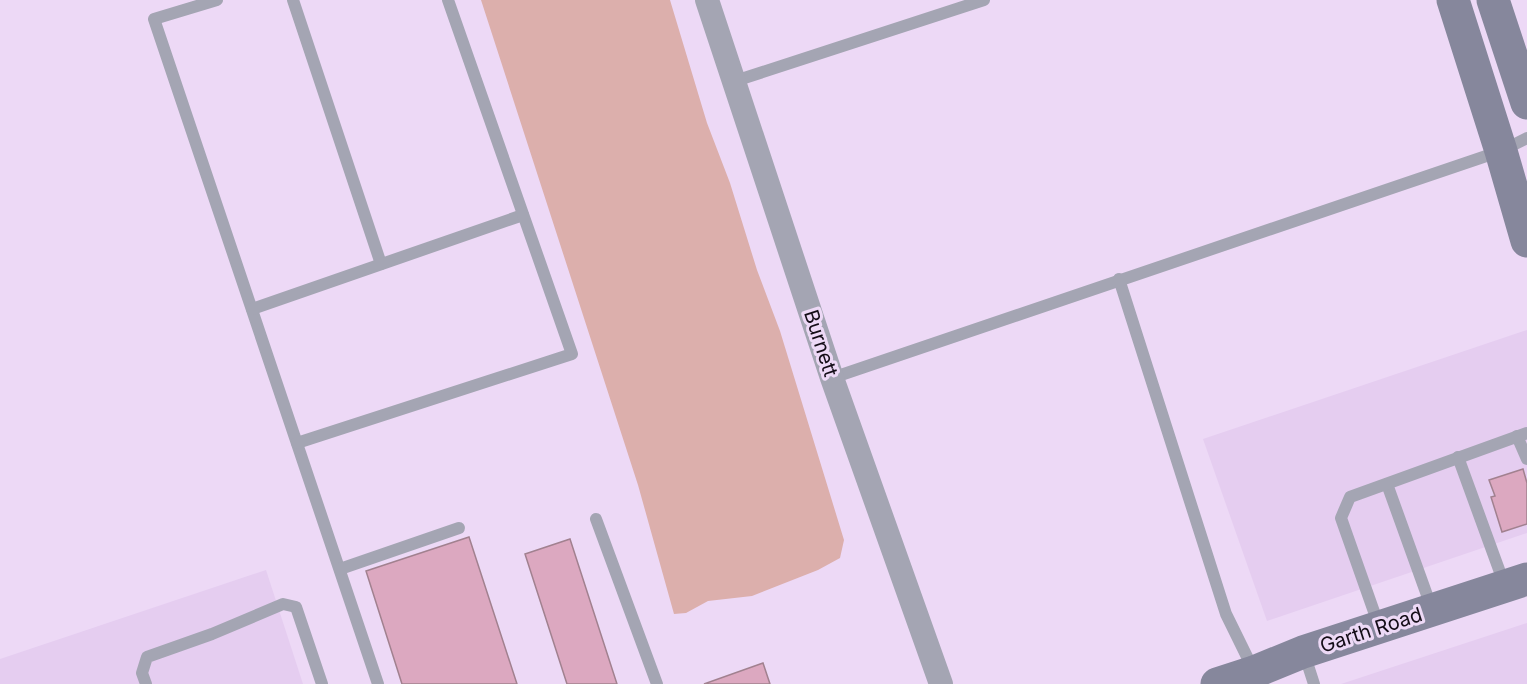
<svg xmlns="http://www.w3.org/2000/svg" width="1527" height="684" viewBox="0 0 1527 684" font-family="Inter,sans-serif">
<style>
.built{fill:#e5cdf0}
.green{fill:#dcafac}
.building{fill:#dca8c0;stroke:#a1818f;stroke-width:1.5}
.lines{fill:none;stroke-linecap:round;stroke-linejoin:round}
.service{stroke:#a4a5b3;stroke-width:12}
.minor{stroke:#a4a5b3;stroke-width:24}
.secondary{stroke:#86879c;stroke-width:33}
.labels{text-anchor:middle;stroke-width:6;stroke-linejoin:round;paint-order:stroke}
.street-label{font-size:20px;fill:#140d17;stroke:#edd9f6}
</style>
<rect width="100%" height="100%" fill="#edd9f6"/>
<g class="built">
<polygon points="1527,330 1527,533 1267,621 1203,439"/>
<polygon points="266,570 303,684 0,684 0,659"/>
<polygon points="1527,623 1527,684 1341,684"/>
</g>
<polygon class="green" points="481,0 670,0 707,123 730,183 757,270 780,331 844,540 840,558 818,570 752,596 708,601 686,613 674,614 638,485"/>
<g class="building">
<polygon points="1523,469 1527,483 1527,524 1502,532 1491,497 1495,496 1489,480"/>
<polygon points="469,537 517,684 402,684 366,571"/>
<polygon points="570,539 617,684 567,684 525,554"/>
<polygon points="763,663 770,684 704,684"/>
</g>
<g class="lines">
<g class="service">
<polyline points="217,0 154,19 378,684"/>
<polyline points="293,0 381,264"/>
<polyline points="735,81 984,0"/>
<polyline points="1119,279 1226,614 1254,671"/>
<polyline points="252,309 523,215"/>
<polyline points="832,378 1501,151 1527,138"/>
<polyline points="1517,436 1527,459"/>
<polyline points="297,443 572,354 448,0"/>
<polyline points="1458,457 1505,586"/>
<polyline points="1387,484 1432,609"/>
<polyline points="596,519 657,684"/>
<polyline points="340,569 459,528"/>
<polyline points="1379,626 1341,518 1350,497 1527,433"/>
<polyline points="1304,653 1314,684"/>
<polyline points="146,684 142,673 147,657 212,634 283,604 296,607 322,684"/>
</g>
<polyline class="minor" points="707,0 832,378 941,684"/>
<g class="secondary">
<polyline points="1453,0 1501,151 1527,241"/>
<polyline points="1493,0 1527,103"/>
<polyline points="1217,684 1254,672 1303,652 1527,579"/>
</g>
</g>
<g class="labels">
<g class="street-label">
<text transform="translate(821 343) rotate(72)" y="7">Burnett</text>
<text transform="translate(1371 630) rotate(-18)" y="7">Garth Road</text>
</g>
</g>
</svg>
